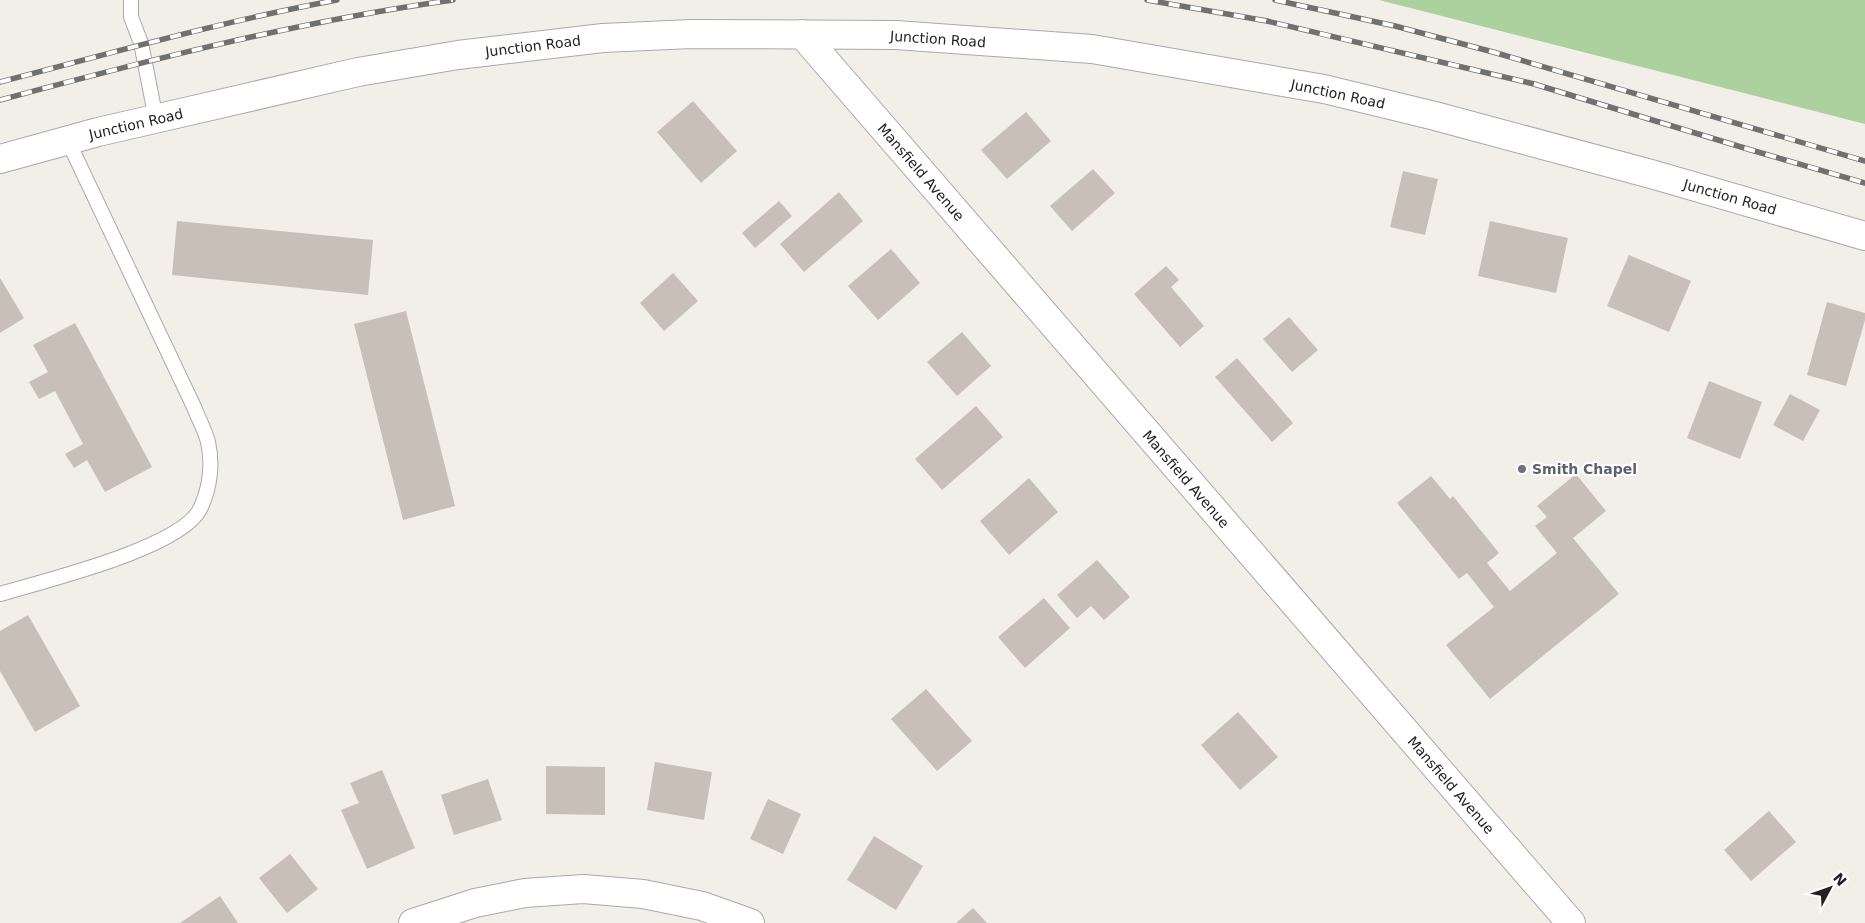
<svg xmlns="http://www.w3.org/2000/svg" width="1865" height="923" viewBox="0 0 1865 923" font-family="'DejaVu Sans',sans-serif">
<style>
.forest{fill:#add19e}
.building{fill:#c7bfb8}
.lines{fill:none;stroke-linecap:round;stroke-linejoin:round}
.service-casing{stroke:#a9a9a9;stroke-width:16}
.minor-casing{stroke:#a9a9a9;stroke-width:30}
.tertiary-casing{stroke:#a9a9a9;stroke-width:30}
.service{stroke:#fff;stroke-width:14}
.minor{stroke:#fff;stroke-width:28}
.tertiary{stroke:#fff;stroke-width:28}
.rail-casing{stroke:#707070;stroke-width:5.5}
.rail{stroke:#fff;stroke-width:4;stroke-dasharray:11;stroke-linecap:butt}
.worship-dot{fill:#6b7280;stroke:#fff;stroke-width:2}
.labels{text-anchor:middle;stroke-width:4.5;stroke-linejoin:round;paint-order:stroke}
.street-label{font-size:14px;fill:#222;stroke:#fff}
.worship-label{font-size:14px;font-weight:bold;fill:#5b616d;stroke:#fff;text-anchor:start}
</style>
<rect width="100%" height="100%" fill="#f2efe9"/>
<polygon class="forest" points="1379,0 1865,0 1865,124"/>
<g class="building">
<polygon points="693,101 737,151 701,183 657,132"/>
<polygon points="1026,112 1051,141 1007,179 981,150"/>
<polygon points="1093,169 1115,193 1072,231 1050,206"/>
<polygon points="1403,171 1438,179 1425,235 1390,227"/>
<polygon points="839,192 863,221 804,272 780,244"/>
<polygon points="779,201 792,216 755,248 742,233"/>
<polygon points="177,221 373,240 368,295 172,275"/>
<polygon points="1490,221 1568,238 1556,293 1478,276"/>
<polygon points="891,249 920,283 878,320 848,286"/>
<polygon points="1629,255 1691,281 1669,332 1607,306"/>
<polygon points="1166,266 1179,280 1171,287 1204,326 1180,347 1134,294"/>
<polygon points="673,273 698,301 664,331 640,303"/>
<polygon points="0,278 24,318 0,333"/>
<polygon points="1827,302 1865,313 1865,320 1846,386 1807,375"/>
<polygon points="406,311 455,506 403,520 354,324"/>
<polygon points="1289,317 1318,350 1292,372 1263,339"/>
<polygon points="75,323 152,467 105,492 87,460 74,468 65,454 83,444 55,391 39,399 29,382 48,372 33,345"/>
<polygon points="962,332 991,366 957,396 927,362"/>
<polygon points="1237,358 1293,423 1272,442 1215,377"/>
<polygon points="1709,381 1762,402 1740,459 1687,438"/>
<polygon points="1790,394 1820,410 1803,441 1773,425"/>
<polygon points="976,406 1003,437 942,490 915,459"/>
<polygon points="1576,474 1606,511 1573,538 1619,594 1490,699 1446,645 1494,607 1467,573 1459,579 1397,503 1431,476 1450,499 1453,496 1499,553 1487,563 1510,591 1557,553 1535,526 1547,517 1537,506"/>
<polygon points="1029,478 1058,512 1009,555 980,521"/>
<polygon points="1097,560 1130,597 1104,620 1091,606 1077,618 1057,595"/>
<polygon points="1044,598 1070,628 1025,668 998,637"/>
<polygon points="28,615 80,706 35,732 0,671 0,631"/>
<polygon points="926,689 972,741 937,771 891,719"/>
<polygon points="1238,712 1278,757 1240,790 1201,745"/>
<polygon points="655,762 712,772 704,820 647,810"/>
<polygon points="546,766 605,767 605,815 546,814"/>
<polygon points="382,770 415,848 367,869 341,810 359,803 350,783"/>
<polygon points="488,779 502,820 454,835 441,795"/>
<polygon points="768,799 801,814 783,854 750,839"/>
<polygon points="1769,811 1796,842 1751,881 1724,850"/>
<polygon points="874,836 923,866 896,910 847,880"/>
<polygon points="290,854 318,889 287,913 259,878"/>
<polygon points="220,896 238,923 180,923"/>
<polygon points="973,908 987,923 956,923"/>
</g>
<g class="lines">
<g class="service-casing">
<g id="service">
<polyline points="131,0 131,17 141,43 156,119"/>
<path d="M0,594C43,581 181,548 200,509C210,489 213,464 208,442C205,430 198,418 194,407L68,141"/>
</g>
</g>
<g class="minor-casing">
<g id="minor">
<polyline points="802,34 1571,923"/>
<polyline points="413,923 475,903 525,893 583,889 643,894 702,906 750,923"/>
</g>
</g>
<g class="tertiary-casing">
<polyline id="tertiary" points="0,159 98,132 358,72 458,55 603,38 691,34 896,35 1092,49 1324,89 1435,116 1651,174 1865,236"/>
</g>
<use href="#service" class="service"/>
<use href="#minor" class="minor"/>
<use href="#tertiary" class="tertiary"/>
<g class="rail-casing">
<g id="rail">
<polyline points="1147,0 1267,21 1534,84 1751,150 1865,183"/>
<polyline points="1275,0 1395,26 1493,52 1865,161"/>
<path d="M0,82C112,53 223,21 337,0"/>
<path d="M0,100C149,60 300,21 453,0"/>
</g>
</g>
<use href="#rail" class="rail"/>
</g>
<circle class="worship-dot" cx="1522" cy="469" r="5"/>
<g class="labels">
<g class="street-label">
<text transform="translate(938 39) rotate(4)" y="5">Junction Road</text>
<text transform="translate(533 46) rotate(-7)" y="5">Junction Road</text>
<text transform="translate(1338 94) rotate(12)" y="5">Junction Road</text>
<text transform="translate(136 124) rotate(-13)" y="5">Junction Road</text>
<text transform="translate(921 172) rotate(49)" y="5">Mansfield Avenue</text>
<text transform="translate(1730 197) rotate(16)" y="5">Junction Road</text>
<text transform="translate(1186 479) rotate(49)" y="5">Mansfield Avenue</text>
<text transform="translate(1451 785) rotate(49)" y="5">Mansfield Avenue</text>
</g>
<g class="worship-label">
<text x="1532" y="474">Smith Chapel</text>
</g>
</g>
<g transform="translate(1830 888) rotate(49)" stroke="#ffffff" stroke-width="4" paint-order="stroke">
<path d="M0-4L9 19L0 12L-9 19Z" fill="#222222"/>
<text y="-8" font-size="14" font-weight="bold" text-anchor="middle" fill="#222222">N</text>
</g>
</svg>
